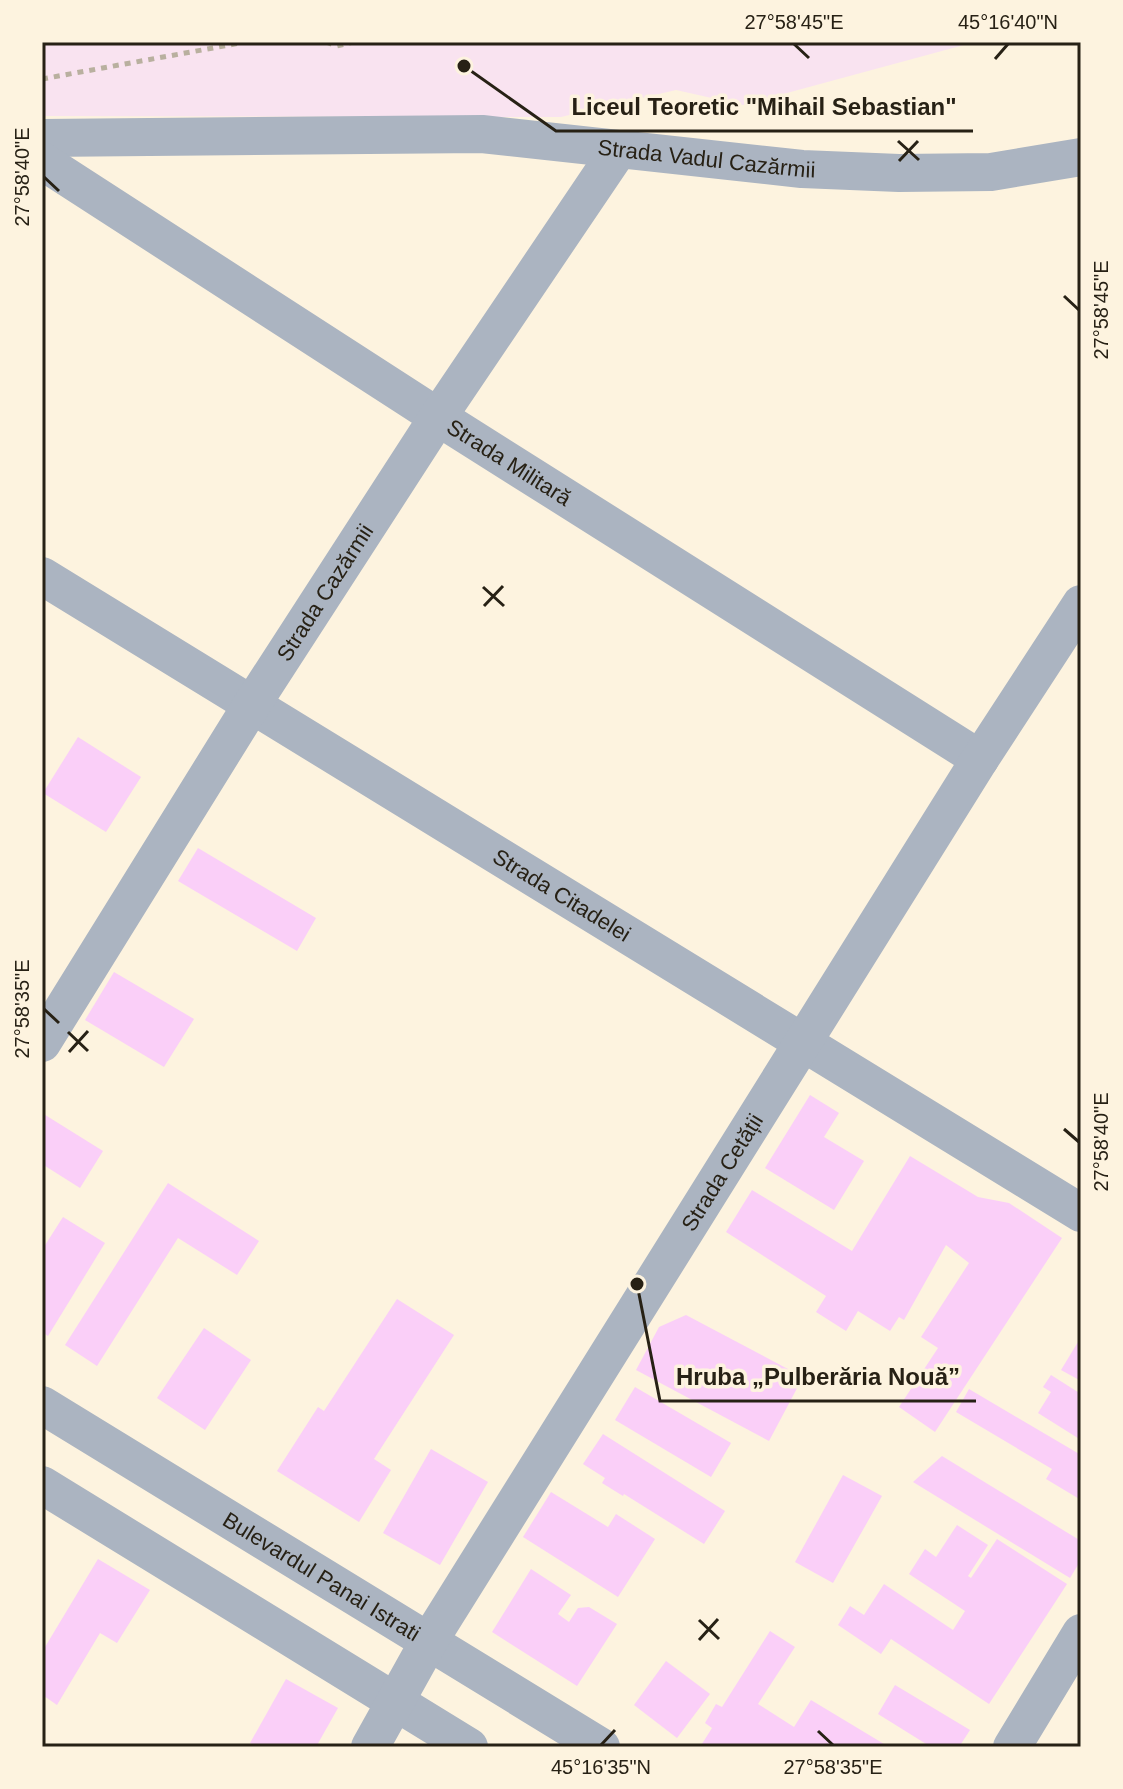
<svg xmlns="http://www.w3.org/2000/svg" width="1123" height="1789" viewBox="0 0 1123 1789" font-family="Helvetica,sans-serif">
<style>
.education{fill:#f9e3f0}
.building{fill:#facff8}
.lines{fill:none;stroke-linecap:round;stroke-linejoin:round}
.path{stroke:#b9b09f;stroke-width:5;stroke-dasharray:6 6;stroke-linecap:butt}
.street{stroke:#abb4c1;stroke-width:38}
.ticks{fill:none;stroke:#272115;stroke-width:3}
.labels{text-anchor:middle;stroke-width:7;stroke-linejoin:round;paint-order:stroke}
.street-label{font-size:22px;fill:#272115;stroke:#fdf3df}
.leader{fill:none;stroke:#272115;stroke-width:3}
.callout-dot{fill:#272115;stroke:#fdf3df;stroke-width:3}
.callout-label{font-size:24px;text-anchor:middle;font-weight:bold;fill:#272115;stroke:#fdf3df;stroke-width:7;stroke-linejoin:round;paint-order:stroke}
.neatline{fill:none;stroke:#272115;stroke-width:3}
.ticks-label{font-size:20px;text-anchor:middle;fill:#272115}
</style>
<rect width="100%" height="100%" fill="#fdf3df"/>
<polygon class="education" points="42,42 975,42 743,105 676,90 561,117 44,116"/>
<g class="building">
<polygon points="78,737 141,777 106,832 43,793"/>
<polygon points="198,848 316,918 297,951 178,881"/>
<polygon points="114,972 194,1019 164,1067 85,1020"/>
<polygon points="810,1095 839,1113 824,1137 864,1161 834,1210 765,1168"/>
<polygon points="42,1113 103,1151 80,1188 42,1164"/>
<polygon points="910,1156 978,1197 1009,1203 1062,1238 935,1432 899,1407 938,1348 921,1337 969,1263 946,1245 904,1320 899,1317 890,1331 858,1311 846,1331 816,1312 826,1296 726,1232 752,1190 852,1251"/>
<polygon points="168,1183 259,1241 237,1275 178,1238 97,1366 65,1345"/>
<polygon points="63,1217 105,1243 48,1336 42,1332 42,1250"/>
<polygon points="397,1299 454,1335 374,1459 391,1470 359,1522 277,1471 318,1407 324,1411"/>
<polygon points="686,1315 803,1377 769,1441 636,1370 659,1327"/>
<polygon points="204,1328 251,1360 205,1430 157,1398"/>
<polygon points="1081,1337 1081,1381 1061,1370"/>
<polygon points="1051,1375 1081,1394 1081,1440 1038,1413 1051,1392 1043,1387"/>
<polygon points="635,1387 731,1443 711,1477 615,1420"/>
<polygon points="969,1389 1081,1455 1081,1500 1046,1479 1052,1469 956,1412"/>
<polygon points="603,1434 725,1511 704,1544 624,1494 623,1496 602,1483 605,1478 583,1464"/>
<polygon points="431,1449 488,1482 440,1565 383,1533"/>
<polygon points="942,1456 1081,1541 1081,1560 1070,1578 913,1482"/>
<polygon points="843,1475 882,1496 833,1583 795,1562"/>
<polygon points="551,1492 608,1527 616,1514 655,1539 618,1597 523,1537"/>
<polygon points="957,1525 988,1545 968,1576 971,1578 997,1539 1067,1584 989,1704 891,1639 881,1654 838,1625 850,1606 864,1615 884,1584 953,1630 965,1611 909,1574 925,1549 936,1557"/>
<polygon points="98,1559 150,1590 117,1643 100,1633 57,1705 44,1696 42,1652"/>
<polygon points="531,1569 571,1595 558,1614 569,1622 578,1608 589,1607 617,1624 577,1686 492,1632"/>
<polygon points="770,1631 795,1647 758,1704 794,1727 811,1700 889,1747 700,1747 712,1728 705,1723 716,1704 722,1707"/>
<polygon points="666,1661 710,1694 677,1738 634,1705"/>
<polygon points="286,1679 338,1708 316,1747 258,1747 250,1743"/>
<polygon points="895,1685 970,1730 959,1747 931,1747 878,1714"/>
</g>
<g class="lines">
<g class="path">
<polyline points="326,42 337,46 353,42"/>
<polyline points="42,79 246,42"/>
</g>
<g class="street">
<path id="s1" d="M42,138L482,134L802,169L899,173L991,172L1081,157"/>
<path id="s2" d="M42,161L438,417L980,759"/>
<path id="s3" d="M42,576L1081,1213"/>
<path id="s4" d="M42,1043L251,706L438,417L619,149"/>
<path id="s5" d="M42,1405L601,1747"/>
<polyline points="42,1485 469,1747"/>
<path id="s6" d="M370,1747L429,1641L980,759L1081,604"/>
<polyline points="1012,1747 1081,1633"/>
</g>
</g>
<path class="ticks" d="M794,44L809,58M995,59L1008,44M898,141L919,160M899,161L918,141M44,177L59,191M1064,296L1079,310M483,587L504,606M484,606L503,586M44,1009L59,1023M68,1032L88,1051M69,1052L88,1031M1064,1129L1079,1142M699,1620L719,1639M699,1640L718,1619M818,1731L833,1745M601,1745L615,1730"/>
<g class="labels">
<g class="street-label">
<text dy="8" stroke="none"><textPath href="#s1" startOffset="666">Strada Vadul Cazărmii</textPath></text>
<text dy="8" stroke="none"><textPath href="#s2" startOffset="556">Strada Militară</textPath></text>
<text dy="8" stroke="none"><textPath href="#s4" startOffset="532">Strada Cazărmii</textPath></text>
<text dy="8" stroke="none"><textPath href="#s3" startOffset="610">Strada Citadelei</textPath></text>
<text dy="8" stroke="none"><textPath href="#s6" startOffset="674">Strada Cetății</textPath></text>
<text dy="8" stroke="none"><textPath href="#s5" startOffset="328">Bulevardul Panai Istrati</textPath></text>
</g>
</g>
<path class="leader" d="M464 66L556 131H973M637 1284L660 1401H976"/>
<g class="callout-dot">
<circle cx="464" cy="66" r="8"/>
<circle cx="637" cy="1284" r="8"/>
</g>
<g class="callout-label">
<text x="764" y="115">Liceul Teoretic "Mihail Sebastian"</text>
<text x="818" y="1385">Hruba „Pulberăria Nouă”</text>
</g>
<rect width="1123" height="1789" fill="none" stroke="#fdf3df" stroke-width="88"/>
<rect x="44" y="44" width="1035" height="1701" class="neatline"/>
<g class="ticks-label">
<text x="794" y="29">27°58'45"E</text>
<text x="1008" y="29">45°16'40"N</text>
<text transform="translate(22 177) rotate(-90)" y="7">27°58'40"E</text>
<text transform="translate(1101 310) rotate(-90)" y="7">27°58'45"E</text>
<text transform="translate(22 1009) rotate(-90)" y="7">27°58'35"E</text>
<text transform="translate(1101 1142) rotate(-90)" y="7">27°58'40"E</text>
<text x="601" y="1774">45°16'35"N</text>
<text x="833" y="1774">27°58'35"E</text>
</g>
</svg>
